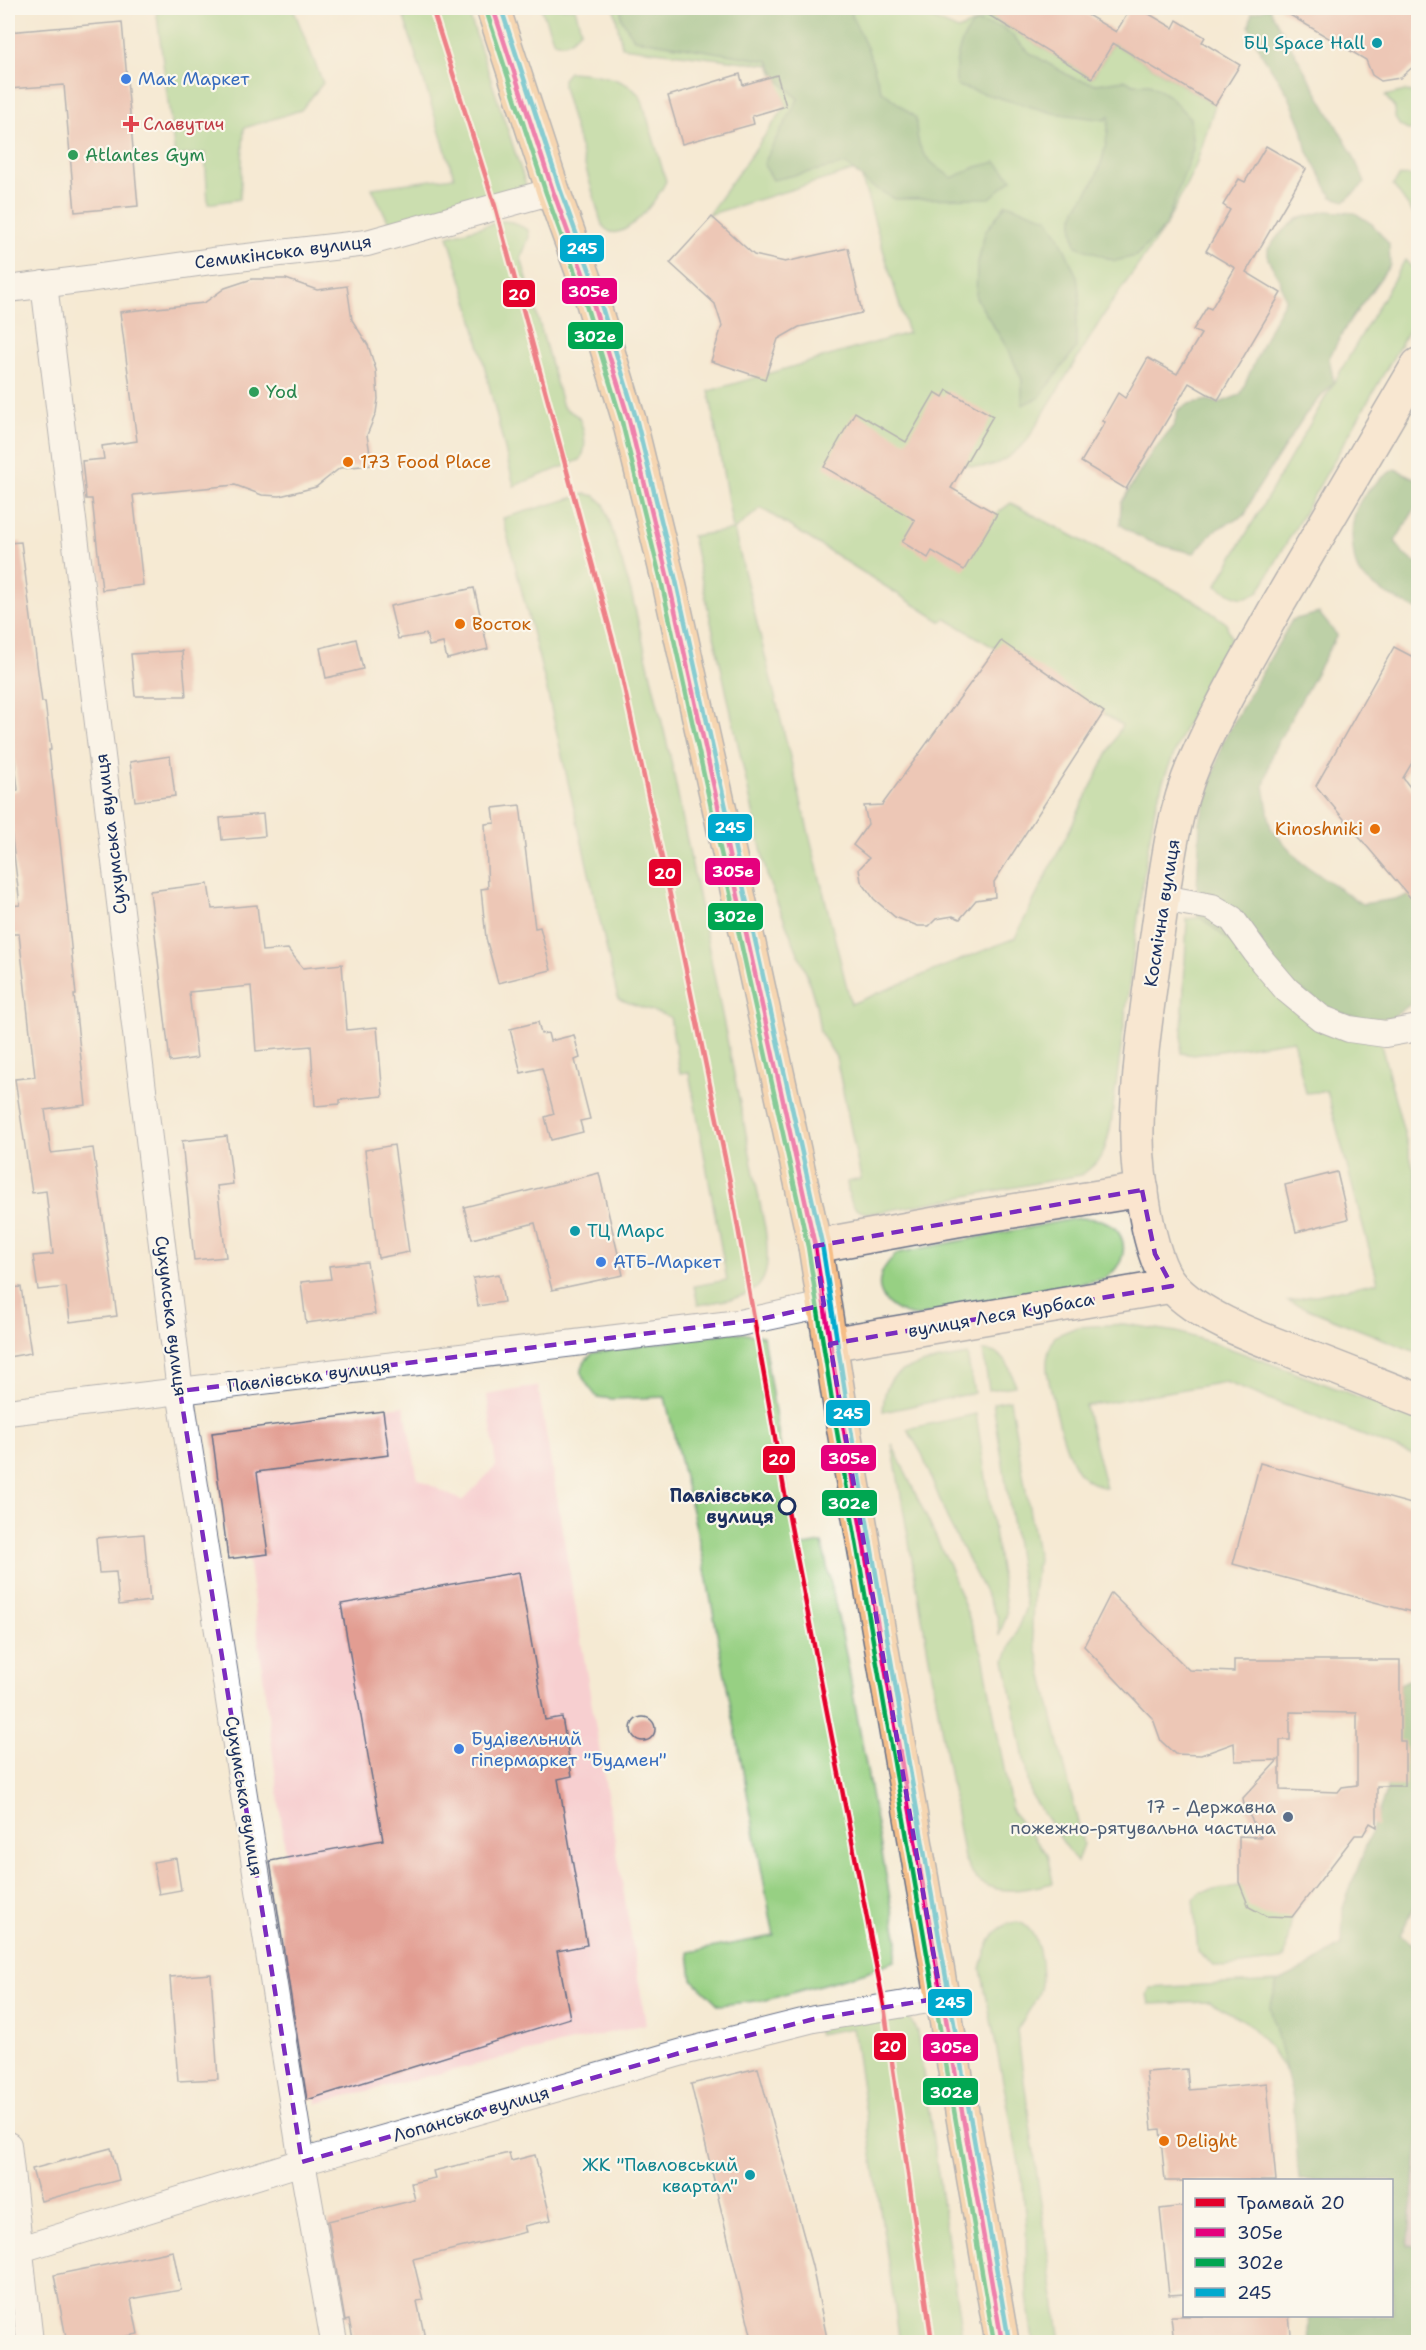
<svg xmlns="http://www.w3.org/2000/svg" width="1426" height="2350" viewBox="0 0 1426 2350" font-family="'Shantell Sans',sans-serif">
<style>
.built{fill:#f7cfd0}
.industrial{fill:#d2bdc5}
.green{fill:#97d083;stroke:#598070;stroke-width:1.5;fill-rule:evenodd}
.forest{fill:#79b271;stroke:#4a7068;stroke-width:1.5}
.building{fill:#e29d92;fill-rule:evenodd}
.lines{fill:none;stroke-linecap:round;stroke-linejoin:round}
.street-casing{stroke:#677087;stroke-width:28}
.secondary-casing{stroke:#677087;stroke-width:36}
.primary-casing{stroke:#677087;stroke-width:36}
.street{stroke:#fff;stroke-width:26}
.secondary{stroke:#fbe5cf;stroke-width:33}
.primary{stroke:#f6be87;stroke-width:33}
.bus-1-casing{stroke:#fbf7ec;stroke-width:9}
.bus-2-casing{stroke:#fbf7ec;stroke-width:9}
.bus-3-casing{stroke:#fbf7ec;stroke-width:9}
.bus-1{stroke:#e5007d;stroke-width:4.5}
.bus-2{stroke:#00a651;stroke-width:4.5}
.bus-3{stroke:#00a9ce;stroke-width:4.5}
.tram-1-casing{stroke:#fbf7ec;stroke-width:9}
.tram-1{stroke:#e4002b;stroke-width:4.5}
.marked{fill:none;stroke:#7b2cbf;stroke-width:4.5;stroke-dasharray:12 8;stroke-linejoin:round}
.culture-dot{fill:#0f9aa8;stroke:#fbf7ec;stroke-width:2}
.shop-dot{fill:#3f7fe0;stroke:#fbf7ec;stroke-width:2}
.health-dot{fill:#e0444e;stroke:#fbf7ec;stroke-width:2}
.leisure-dot{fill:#2e9e5b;stroke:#fbf7ec;stroke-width:2}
.food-dot{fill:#e8710a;stroke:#fbf7ec;stroke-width:2}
.stop-dot{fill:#fbf7ec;stroke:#1b2f5e;stroke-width:3}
.service-dot{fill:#5c6f8a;stroke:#fbf7ec;stroke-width:2}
.labels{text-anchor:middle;stroke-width:4.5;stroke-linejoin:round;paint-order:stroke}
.culture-label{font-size:18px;fill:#0d838f;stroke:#fbf7ec;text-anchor:end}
.shop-label{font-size:18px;fill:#366cbe;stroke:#fbf7ec;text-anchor:start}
.health-label{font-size:18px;fill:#be3a42;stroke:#fbf7ec;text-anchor:start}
.leisure-label{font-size:18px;fill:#27864d;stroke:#fbf7ec;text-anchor:start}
.street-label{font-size:18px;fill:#1b2f5e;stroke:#fbf7ec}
.food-label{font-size:18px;fill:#c56008;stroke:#fbf7ec;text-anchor:start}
.stop-label{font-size:18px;font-weight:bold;fill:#1b2f5e;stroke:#fbf7ec;text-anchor:end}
.service-label{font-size:18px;fill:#4e5e75;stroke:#fbf7ec;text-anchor:end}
.line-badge{stroke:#fbf7ec;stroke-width:2}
.badge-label{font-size:16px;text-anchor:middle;font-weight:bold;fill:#fff}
</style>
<rect width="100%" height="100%" fill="#fbf7ec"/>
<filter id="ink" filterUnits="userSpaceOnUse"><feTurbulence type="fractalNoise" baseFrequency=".0167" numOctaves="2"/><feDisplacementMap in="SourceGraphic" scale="12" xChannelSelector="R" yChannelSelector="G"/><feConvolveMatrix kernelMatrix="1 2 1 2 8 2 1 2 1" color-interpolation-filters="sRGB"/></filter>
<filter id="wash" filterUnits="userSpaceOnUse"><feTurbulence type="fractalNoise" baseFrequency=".008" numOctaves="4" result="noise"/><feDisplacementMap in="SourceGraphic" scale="24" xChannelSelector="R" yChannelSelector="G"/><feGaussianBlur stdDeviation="1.35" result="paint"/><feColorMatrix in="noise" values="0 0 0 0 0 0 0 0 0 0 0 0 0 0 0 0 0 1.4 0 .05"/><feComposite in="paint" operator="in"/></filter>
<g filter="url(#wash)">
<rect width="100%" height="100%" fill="#f5ead3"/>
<polygon class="built" points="538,1386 646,2024 317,2103 232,1430 404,1406 418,1479 462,1501 496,1466 487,1395"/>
<polygon class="industrial" points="1418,2142 1418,2269 1408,2245"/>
<g class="green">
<polygon points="156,8 293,8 323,83 301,110 244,128 240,199 208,204 205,153 175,156"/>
<polygon points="401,8 467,8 530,197 395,235 372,188 454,177"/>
<path d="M541,8H575L581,30C572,40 567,46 554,42Z"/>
<path d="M614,8H914L933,19L958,30L990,16L1092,78L1113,43L1215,105L1196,165L1165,227L1108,308L1026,442C1002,465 984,475 953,459L936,489L996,514L1011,503L1195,601L1226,623L1231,638L1223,658L1185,727L1163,781L1155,808L1145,865L1111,1124C1106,1149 1104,1160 1081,1175L874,1213C852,1214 849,1202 847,1182L861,1179L836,1057L820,1032L816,1005L807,975L768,880L692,536L733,530L709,391L908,333L859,169L708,215L786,106L770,65L622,47ZM761,508L942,622L945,618L1122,725L1015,938L851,1004L734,530Z"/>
<path d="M569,72C592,73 631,77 642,100L666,181C659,198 616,256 601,222L563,87V79Z"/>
<polygon points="1405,91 1418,95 1418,129 1408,130 1400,126 1395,118 1395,108 1385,96"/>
<polygon points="1409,175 1418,181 1418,220 1393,185 1400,176"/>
<path d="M503,221L512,222L528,230L529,237L521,258L563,407L579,417C584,430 588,448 580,460L514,486L469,304L448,236Z"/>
<path d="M1405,260L1418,274V314L1259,591C1240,604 1235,595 1216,586Z"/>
<path d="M586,494L595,496L604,504L631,592L670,756L765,1228C774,1294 757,1295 698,1305L694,1286L727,1280L689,1072L680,1073L670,1017L618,999L545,682L503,518Z"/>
<polygon points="1210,916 1380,1041 1418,1186 1418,1353 1288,1301 1378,1282 1327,1091 1306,1093 1293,1040 1194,1055 1181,1053 1187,919"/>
<path d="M1078,1218C1087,1218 1098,1218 1106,1222C1133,1236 1126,1267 1103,1279L918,1316C879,1312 865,1279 898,1253Z"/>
<path d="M1124,1324L1177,1332L1226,1347L1418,1419V1457L1225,1382L1085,1406L1106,1488C1097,1485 1087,1482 1081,1475C1064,1456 1054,1402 1048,1376C1045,1361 1048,1350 1055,1336L1077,1327Z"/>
<path d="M732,1332L763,1336L790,1509L799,1547L822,1543L845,1649L898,1942L894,1961L866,1972L766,2000L719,2005L692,1979L689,1952L774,1936L702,1553L665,1397L613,1399L597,1397C583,1380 573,1370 593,1353Z"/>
<path d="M983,1351C1004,1350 1011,1367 1015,1386L989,1390Z"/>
<path d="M967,1355L974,1393L883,1412C884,1400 884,1389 891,1380C902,1364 948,1359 967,1355Z"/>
<polygon points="1010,1400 1038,1559 1033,1593 1032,1630 1083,1844 1077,1862 1031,1796 1005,1660 1026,1607 993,1403"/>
<polygon points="976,1414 1007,1614 999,1636 998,1618 949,1523 921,1452 907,1429"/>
<path d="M892,1444L949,1565L983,1655L1012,1812L1047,1854L1053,1883C1029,1889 992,1898 974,1876C970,1871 968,1865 964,1859Z"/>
<polygon points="1239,1886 1258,1886 1259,1899 1292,1917 1285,1956 1281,1960 1224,1967 1214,1965 1198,1952 1193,1899 1201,1892"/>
<path d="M1017,1922C1040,1925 1046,1975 1039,1992C1034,2005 1024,2018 1017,2030L1060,2342H1033L1027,2296L1026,2225L1022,2178L981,1969C986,1947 992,1925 1017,1922Z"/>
<polygon points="1278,1981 1285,2070 1263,2039 1245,2021 1210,2002 1149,2004 1147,1994 1150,1988"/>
<polygon points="908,2014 917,2032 963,2342 900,2342 853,2028 818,2034 814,2019"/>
</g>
<g class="forest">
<path d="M621,8H852V16L868,50L881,90L916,118C916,154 925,158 952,178L976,167L996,162L1012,179L990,198L895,199L871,186L846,164L773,180L764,165C772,141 787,122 798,99L779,80L769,61L634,39L621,18Z"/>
<polygon points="1269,8 1353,155 1365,183 1345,201 1332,197 1306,148 1302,128 1288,94 1261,53 1249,27 1252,13"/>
<path d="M976,22L1004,28L1030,53L1073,78L1096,84L1124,80L1134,84H1150L1169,96L1190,118L1193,149L1165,227L1136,256L1115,261L1076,246C1065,203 1084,207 1098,172C1105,154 1108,136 1109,116L1105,120L1053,113L957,86C953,64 959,37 976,22Z"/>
<polygon points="1006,204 1048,218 1059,236 1077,277 1080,300 1076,323 1076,348 1039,398 1022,405 1022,380 1009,351 976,298 977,267 985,232"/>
<path d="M1326,211L1355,213L1372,224L1389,244L1390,265L1347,325L1329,358L1334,382L1305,415L1255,493L1245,515L1215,530L1194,553C1167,547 1142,543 1120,524L1121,503L1150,455L1174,425L1178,410L1188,404L1208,400L1219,403L1240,395L1271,325L1285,300L1280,280L1268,259V249L1278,236L1297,219Z"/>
<path d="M1395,469L1418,480V504L1395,541L1403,554L1418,564V610C1397,600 1377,591 1360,574C1355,568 1354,556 1353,548C1348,509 1363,489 1395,469Z"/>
<polygon points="1319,613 1337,635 1272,753 1264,786 1271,829 1302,863 1362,904 1402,898 1418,893 1418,999 1391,1018 1364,1019 1331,1010 1250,957 1196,914 1200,821 1223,741 1292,620"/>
<polygon points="1418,1675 1418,1898 1400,1936 1418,1947 1418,2142 1408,2245 1418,2245 1418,2342 1310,2342 1308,2316 1392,2316 1392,2180 1299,2180 1293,2099 1270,2007 1278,1981 1306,1968 1342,1945 1343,1908 1387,1789 1390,1766 1381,1726 1400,1712 1400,1684"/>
</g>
<g id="blocks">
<g class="building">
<polygon points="977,8 1076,8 1116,32 1131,8 1139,8 1173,28 1177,20 1205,37 1202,42 1240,65 1215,105 1113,43 1092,78"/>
<polygon points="1278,8 1419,8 1415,65 1400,78 1381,81 1372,75 1366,60"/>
<polygon points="122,22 138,206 75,212 64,85 8,89 8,32"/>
<polygon points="740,74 743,85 777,75 786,106 752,116 754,124 682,144 668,96"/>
<polygon points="1266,146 1306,169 1246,272 1281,293 1218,400 1189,383 1126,489 1081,462 1105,422 1102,421 1118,393 1125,398 1148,358 1177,374 1201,334 1193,330 1207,307 1211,309 1235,268 1206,251 1230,210 1223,205 1239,179 1245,182"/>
<polygon points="712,217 754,255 785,262 848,248 862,313 799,327 778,339 765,379 711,361 722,326 715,304 670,263"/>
<polygon points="252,279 286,279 317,290 347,286 352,320 368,345 376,370 378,399 376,413 367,435 372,465 340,468 316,487 280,496 262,495 235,485 133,495 143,585 102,590 92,499 86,499 82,461 104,459 102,446 137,441 120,312 204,303 225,288"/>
<polygon points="947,390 993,416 951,488 997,514 964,570 932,551 928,558 902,542 915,520 824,467 855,412 906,442 935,392 943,397"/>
<polygon points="21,542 42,702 45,702 51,750 49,750 62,859 76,995 74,995 86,1105 45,1110 51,1153 93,1148 117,1316 70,1322 66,1287 38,1290 33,1256 53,1254 46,1191 32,1193 15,1079 35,1077 19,934 12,934 9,906 20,905 8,804 8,792 18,790 8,701 8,543"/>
<polygon points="474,588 488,649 447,659 443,643 429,646 426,634 398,639 390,606"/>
<polygon points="356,639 363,669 326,678 320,648"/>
<polygon points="1001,641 1104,712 994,882 995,897 976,900 960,919 953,916 936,919 929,926 918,926 895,917 874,899 861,881 859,869 869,858 853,845 868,824 864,806 882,805"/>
<polygon points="1394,647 1419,660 1419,751 1403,778 1419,799 1419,908 1316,786"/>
<polygon points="182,651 186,696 135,696 131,654"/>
<polygon points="170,756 175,796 135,801 130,762"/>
<polygon points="520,805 535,928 540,927 551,970 498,983 486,938 481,889 488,888 485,824 495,823 493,808"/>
<polygon points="263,814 265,836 222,840 220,818"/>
<polygon points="208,884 212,909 257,905 262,951 288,949 303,968 342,964 347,1030 377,1027 383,1096 340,1100 340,1104 315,1106 311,1046 256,1051 251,986 189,992 197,1058 170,1062 150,891"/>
<polygon points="538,1022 541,1034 548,1033 550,1041 574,1035 580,1058 575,1060 590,1119 580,1121 583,1132 551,1140 545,1117 554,1114 542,1068 521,1073 510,1029"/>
<polygon points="227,1136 233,1184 217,1186 226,1257 194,1260 182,1141"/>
<polygon points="394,1145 409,1252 378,1258 365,1150"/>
<polygon points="1337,1172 1348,1219 1296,1232 1285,1185"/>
<polygon points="599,1173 623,1275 552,1290 535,1223 472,1239 464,1207"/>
<polygon points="367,1262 375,1314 306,1323 301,1282 331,1279 329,1266"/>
<polygon points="499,1274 504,1302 478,1306 473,1278"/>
<polygon points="21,1287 31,1353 8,1357 8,1288"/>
<polygon points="383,1411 389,1455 257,1472 268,1554 228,1559 212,1433"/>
<polygon points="1260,1463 1419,1506 1419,1614 1233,1564"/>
<polygon points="144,1534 150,1601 119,1605 116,1572 99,1573 96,1538"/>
<polygon points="519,1572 545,1720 562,1717 572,1776 558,1779 587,1945 557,1951 570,2018 307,2100 270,1861 383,1840 341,1604"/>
<path d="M1111,1593L1189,1670L1234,1672V1660H1400V1741H1405V1786H1377V1827L1370,1823L1363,1835H1355L1292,1917L1266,1916L1249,1907L1239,1882V1836L1261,1837L1244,1805L1243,1798L1278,1760L1235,1761L1234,1743L1201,1755L1175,1754L1161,1741L1153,1719L1084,1646ZM1290,1712L1357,1713V1785L1342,1787L1338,1792L1280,1790V1740H1290Z"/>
<circle cx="643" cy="1729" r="12"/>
<polygon points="176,1858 181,1890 159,1894 153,1862"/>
<polygon points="211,1974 218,2079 178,2081 170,1977"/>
<polygon points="758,2068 812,2266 828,2343 753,2343 691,2084"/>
<polygon points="1187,2069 1189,2090 1267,2083 1276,2181 1165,2181 1160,2129 1152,2130 1146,2072"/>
<polygon points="111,2148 119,2180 41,2201 32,2169"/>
<polygon points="509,2153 511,2161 535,2155 551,2220 524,2226 526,2232 413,2259 423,2300 417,2301 426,2343 354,2343 349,2320 345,2321 328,2221 415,2200 411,2183 435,2178 433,2171"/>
<polygon points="1185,2206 1185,2294 1169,2295 1160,2209"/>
<polygon points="173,2251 181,2290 131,2299 138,2334 93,2343 67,2343 54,2275"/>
<polygon points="1171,2316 1289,2316 1292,2343 1174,2343"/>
</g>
</g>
</g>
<g filter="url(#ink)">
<use href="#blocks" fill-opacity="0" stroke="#677087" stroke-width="1.5"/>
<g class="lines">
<g class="street-casing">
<g id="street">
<polyline points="44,284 180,1391 302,2162 334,2342"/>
<polyline points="8,289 87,279 212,261 367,243 553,191"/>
<polyline points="1163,898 1212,907 1232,919 1263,962 1287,990 1321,1018 1349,1029 1385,1034 1418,1028"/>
<polyline points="8,1412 739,1323 824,1305"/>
<polyline points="8,2145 30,2342"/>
<polyline points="8,2253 302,2162 683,2052 814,2019 941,1998"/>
</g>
</g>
<g class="secondary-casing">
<g id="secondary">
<path d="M1418,365C1371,446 1323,526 1277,606C1248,658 1218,709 1194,764C1170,820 1165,884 1156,943C1148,1004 1138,1065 1137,1127C1136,1164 1147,1258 1172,1286C1200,1318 1261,1339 1300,1354C1340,1369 1379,1385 1418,1400"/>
<polyline points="815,1246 957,1220 1142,1190"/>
<polyline points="830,1344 1172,1286"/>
</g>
</g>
<g class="primary-casing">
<polyline id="primary" points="493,8 553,191 589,290 629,420 669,583 721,816 815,1246 843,1425 1002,2342"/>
</g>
<use href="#street" class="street"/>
<use href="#secondary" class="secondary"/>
<use href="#primary" class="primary"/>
<g class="bus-1-casing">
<polyline id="bus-1" points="493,8 553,191 589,290 629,420 669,583 815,1246 843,1425 1002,2342"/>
</g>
<g class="bus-2-casing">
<polyline id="bus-2" points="486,10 546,193 582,292 622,422 662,585 808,1247 836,1426 994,2342"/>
</g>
<g class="bus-3-casing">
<polyline id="bus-3" points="501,8 560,189 596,288 636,418 676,581 822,1244 850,1424 1009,2341"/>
</g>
<use href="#bus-1" class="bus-1"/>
<use href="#bus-2" class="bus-2"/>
<use href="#bus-3" class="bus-3"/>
<g class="tram-1-casing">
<polyline id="tram-1" points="432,8 495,206 618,659 678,931 730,1182 787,1506 884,2006 932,2342"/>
</g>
<use href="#tram-1" class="tram-1"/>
</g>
</g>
<path d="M0 0H1426V2350H0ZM1142,1190L1155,1254L1172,1286L830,1344L941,1998L814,2019L683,2052L302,2162L180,1391L756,1320L824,1305L815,1246Z" fill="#f5ead3" fill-opacity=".55" fill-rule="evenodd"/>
<path class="marked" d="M1142,1190L1155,1254L1172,1286L830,1344L941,1998L814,2019L683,2052L302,2162L180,1391L756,1320L824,1305L815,1246Z"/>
<g class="culture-dot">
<circle cx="1377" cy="43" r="6"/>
<circle cx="575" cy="1231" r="6"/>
<circle cx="750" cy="2175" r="6"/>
</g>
<g class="shop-dot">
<circle cx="126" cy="79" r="6"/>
<circle cx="601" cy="1262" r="6"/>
<circle cx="459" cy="1749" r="6"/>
</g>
<path class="health-dot" d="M128 115h6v6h6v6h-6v6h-6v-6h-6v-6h6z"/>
<g class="leisure-dot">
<circle cx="73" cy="155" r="6"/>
<circle cx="254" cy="392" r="6"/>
</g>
<g class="food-dot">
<circle cx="348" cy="462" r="6"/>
<circle cx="460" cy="624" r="6"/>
<circle cx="1375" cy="829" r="6"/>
<circle cx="1164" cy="2141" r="6"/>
</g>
<circle class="stop-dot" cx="787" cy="1506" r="8"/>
<circle class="service-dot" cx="1288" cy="1817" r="6"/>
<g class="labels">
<g class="culture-label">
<text x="1365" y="49">БЦ Space Hall</text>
<text x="587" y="1237" text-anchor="start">ТЦ Марс</text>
<text x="738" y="2171">ЖК "Павловський<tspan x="738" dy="21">квартал"</tspan></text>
</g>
<g class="shop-label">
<text x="138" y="85">Мак Маркет</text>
<text x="613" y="1268">АТБ-Маркет</text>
<text x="471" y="1745">Будівельний<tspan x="471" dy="21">гіпермаркет "Будмен"</tspan></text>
</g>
<g class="health-label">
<text x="143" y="130">Славутич</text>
</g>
<g class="leisure-label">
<text x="85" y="161">Atlantes Gym</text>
<text x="266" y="398">Yod</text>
</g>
<g class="street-label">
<text transform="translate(283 252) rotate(-7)" y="6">Семикінська вулиця</text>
<text transform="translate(111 834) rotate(-97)" y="6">Сухумська вулиця</text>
<text transform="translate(1162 913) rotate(-81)" y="6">Космічна вулиця</text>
<text transform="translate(1001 1315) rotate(-10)" y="6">вулиця Леся Курбаса</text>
<text transform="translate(171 1316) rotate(83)" y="6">Сухумська вулиця</text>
<text transform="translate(309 1376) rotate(-7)" y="6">Павлівська вулиця</text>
<text transform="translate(244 1796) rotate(81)" y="6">Сухумська вулиця</text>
<text transform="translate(471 2114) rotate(-16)" y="6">Лопанська вулиця</text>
</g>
<g class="food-label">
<text x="360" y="468">173 Food Place</text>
<text x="472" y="630">Восток</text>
<text x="1363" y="835" text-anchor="end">Kinoshniki</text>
<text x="1176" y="2147">Delight</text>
</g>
<g class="stop-label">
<text x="774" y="1502">Павлівська<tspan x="774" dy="21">вулиця</tspan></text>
</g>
<g class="service-label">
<text x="1276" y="1813">17 - Державна<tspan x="1276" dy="21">пожежно-рятувальна частина</tspan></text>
</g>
</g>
<g class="line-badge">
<rect x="559" y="234" width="46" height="29" rx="6" fill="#00a9ce"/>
<rect x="561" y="277" width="57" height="28" rx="6" fill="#e5007d"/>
<rect x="502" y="279" width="34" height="29" rx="6" fill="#e4002b"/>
<rect x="567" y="321" width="57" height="29" rx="6" fill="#00a651"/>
<rect x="707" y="813" width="46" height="29" rx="6" fill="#00a9ce"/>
<rect x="704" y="857" width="57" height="29" rx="6" fill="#e5007d"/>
<rect x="648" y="858" width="34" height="29" rx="6" fill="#e4002b"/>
<rect x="707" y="902" width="57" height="29" rx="6" fill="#00a651"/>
<rect x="825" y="1399" width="46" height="28" rx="6" fill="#00a9ce"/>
<rect x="820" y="1444" width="57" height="28" rx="6" fill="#e5007d"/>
<rect x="762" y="1445" width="34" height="29" rx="6" fill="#e4002b"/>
<rect x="821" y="1489" width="57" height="28" rx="6" fill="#00a651"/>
<rect x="927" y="1988" width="46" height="29" rx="6" fill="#00a9ce"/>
<rect x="873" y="2032" width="34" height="29" rx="6" fill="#e4002b"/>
<rect x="922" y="2033" width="57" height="29" rx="6" fill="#e5007d"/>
<rect x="922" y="2077" width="57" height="29" rx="6" fill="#00a651"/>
</g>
<g class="badge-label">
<text x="582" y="254">245</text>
<text x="589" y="297">305e</text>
<text x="519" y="300">20</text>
<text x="595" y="342">302е</text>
<text x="730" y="833">245</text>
<text x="733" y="877">305e</text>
<text x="665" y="879">20</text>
<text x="735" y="922">302е</text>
<text x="848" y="1419">245</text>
<text x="849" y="1464">305e</text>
<text x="779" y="1465">20</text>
<text x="849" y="1509">302е</text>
<text x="950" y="2008">245</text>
<text x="890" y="2052">20</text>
<text x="951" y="2053">305e</text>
<text x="951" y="2098">302е</text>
</g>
<rect width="1426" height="2350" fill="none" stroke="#fbf7ec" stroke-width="30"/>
<rect x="1183" y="2179" width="210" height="138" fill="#fbf7ec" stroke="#a1a7b3" stroke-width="1.5"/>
<rect x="1195" y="2198" width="30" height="9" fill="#e4002b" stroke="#a1a7b3" stroke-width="1.5"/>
<text x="1237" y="2209" font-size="18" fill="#1b2f5e">Трамвай 20</text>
<rect x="1195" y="2228" width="30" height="9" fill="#e5007d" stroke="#a1a7b3" stroke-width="1.5"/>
<text x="1237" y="2239" font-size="18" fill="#1b2f5e">305e</text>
<rect x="1195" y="2258" width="30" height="9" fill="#00a651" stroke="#a1a7b3" stroke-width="1.5"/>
<text x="1237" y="2269" font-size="18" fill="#1b2f5e">302е</text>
<rect x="1195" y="2288" width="30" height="9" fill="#00a9ce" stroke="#a1a7b3" stroke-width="1.5"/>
<text x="1237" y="2299" font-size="18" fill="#1b2f5e">245</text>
</svg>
